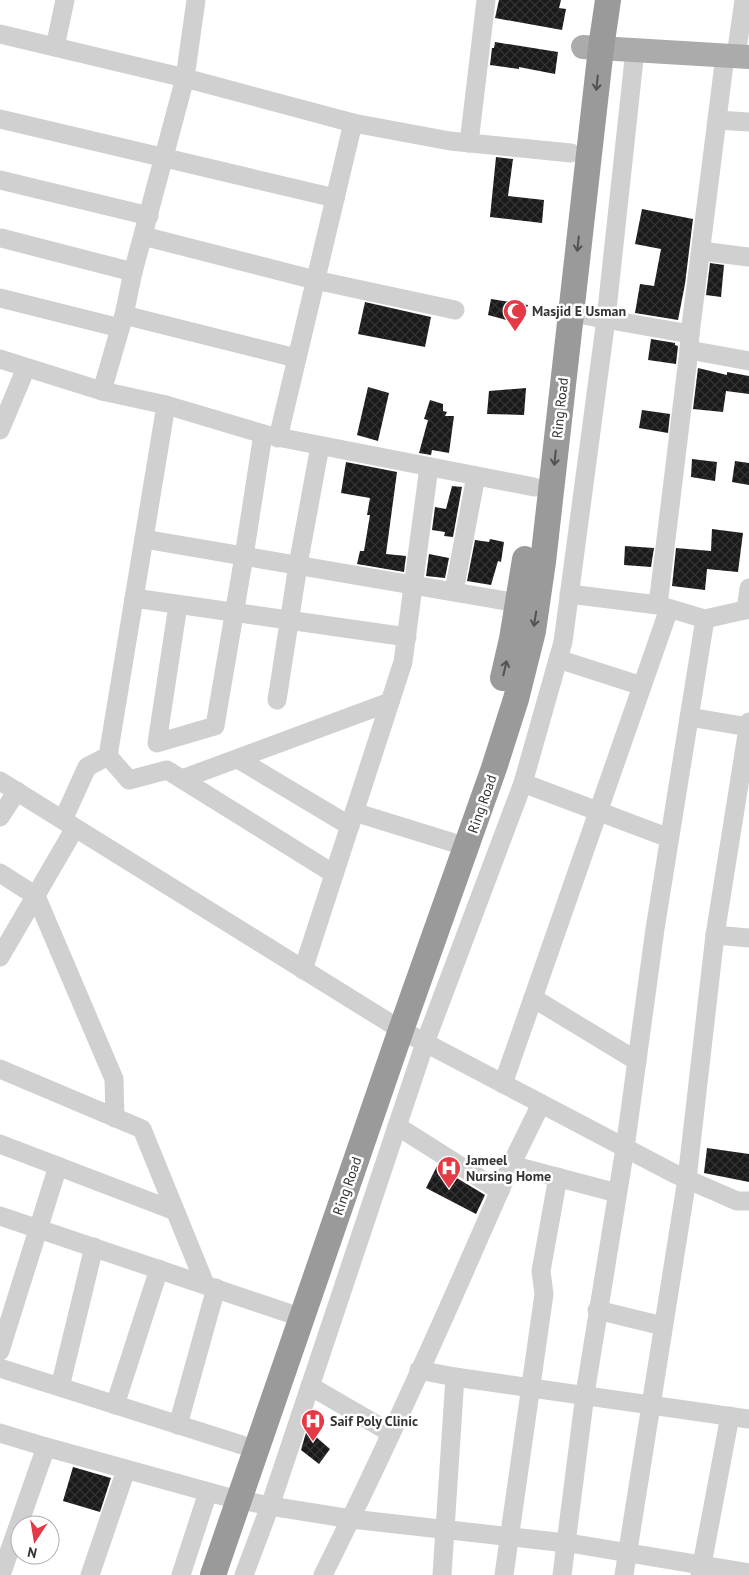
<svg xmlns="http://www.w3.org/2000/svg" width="749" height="1575" viewBox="0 0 749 1575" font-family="'PT Sans',sans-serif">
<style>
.building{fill:url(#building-cross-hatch)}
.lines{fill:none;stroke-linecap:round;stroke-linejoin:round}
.minor{stroke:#d0d0d0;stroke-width:19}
.major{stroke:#ababab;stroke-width:24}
.highway{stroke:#9a9a9a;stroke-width:26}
.oneway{stroke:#525252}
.labels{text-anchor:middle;stroke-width:5;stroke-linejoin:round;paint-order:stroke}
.poi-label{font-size:14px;font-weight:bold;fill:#333;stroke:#fff;text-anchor:start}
.street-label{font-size:14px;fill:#333;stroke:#fff}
</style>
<defs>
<pattern id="building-cross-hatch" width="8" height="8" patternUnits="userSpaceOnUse" patternTransform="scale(1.25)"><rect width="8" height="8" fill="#1a1a1a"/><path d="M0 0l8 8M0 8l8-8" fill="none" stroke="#333"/></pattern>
</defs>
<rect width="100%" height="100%" fill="#fff"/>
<g class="building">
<polygon points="499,0 561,0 559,8 566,9 562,30 495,18"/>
<polygon points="495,42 558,52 555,74 519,67 519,69 490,65 492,48 494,48"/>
<polygon points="496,157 513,159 508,196 544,200 542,223 490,217"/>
<polygon points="642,209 693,219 685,284 678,320 635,313 640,284 654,286 661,249 635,244"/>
<polygon points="710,263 724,265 721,297 706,295"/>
<polygon points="491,299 528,305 521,324 488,315"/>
<polygon points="365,302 431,317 425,347 358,334"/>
<polygon points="651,339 675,343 675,345 678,346 676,364 648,360"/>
<polygon points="698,368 727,375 727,372 749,376 749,394 726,391 723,412 693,409"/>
<polygon points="368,387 389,393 378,441 357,435"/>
<polygon points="526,388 524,415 487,414 489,391"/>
<polygon points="430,400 443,404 443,411 447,412 445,416 454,416 449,453 432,450 431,455 419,453 428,420 424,419"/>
<polygon points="642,410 670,414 668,433 639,428"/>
<polygon points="692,459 717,462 715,481 691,477"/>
<polygon points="735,461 749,463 749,485 732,482"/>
<polygon points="346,462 397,472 386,554 406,556 404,572 357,564 360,551 364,551 370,515 367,515 370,498 341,493"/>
<polygon points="452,486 462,487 453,537 444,536 445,532 432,530 435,507 446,509"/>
<polygon points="712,529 743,533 738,572 707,569 705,590 672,586 676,548 711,551"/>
<polygon points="490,539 504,542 501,562 498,561 491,585 467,581 475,540 489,542"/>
<polygon points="625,546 654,548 651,567 624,565"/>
<polygon points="429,554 449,558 445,578 426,576"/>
<polygon points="707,1148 749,1154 749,1182 704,1173"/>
<polygon points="437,1166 485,1195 476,1214 426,1188"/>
<polygon points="307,1429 330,1449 319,1464 301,1450"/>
<polygon points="73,1467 111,1478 100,1512 63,1501"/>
</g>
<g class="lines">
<g class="minor">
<polyline points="0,34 185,78 353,123 450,141 571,153"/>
<polyline points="55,47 65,0"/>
<polyline points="736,56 744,0"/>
<polyline points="0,119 335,198"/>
<polyline points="717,120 749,122"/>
<polyline points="469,143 486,0"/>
<polyline points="0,180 149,216"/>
<polyline points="143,236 315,280 455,310"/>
<polyline points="1,238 133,272"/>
<polyline points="701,251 749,257"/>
<polyline points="0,298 120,328"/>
<polyline points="571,313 690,334 689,350 749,361"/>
<polyline points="124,315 296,358"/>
<polyline points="690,334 725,56"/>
<polyline points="0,359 102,391"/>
<polyline points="166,405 267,435 534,487"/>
<polyline points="0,430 26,368"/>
<polyline points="278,438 353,123"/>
<polyline points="144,539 518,603"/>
<polyline points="454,591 476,476"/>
<polyline points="569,594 658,605 705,619 749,609"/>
<polyline points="134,598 407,637"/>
<polyline points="178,605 157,743 215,726 244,556 263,434"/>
<polyline points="658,605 689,350"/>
<polyline points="746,610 749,588"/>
<polyline points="558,659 642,686"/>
<polyline points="277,700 298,565 320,446"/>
<polyline points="689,717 748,727"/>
<polyline points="749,722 715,935 749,938"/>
<polyline points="108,756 129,780 167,770 334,874"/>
<polyline points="238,759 350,826"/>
<polyline points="182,779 390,702"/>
<polyline points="0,781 401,1030 675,1174 737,1201 749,1201"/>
<polyline points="523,783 669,838"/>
<polyline points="354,812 451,842"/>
<polyline points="0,817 17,791"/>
<polyline points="63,820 87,767 108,756 166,405 102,391 124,315 133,272 185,78 196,0"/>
<polyline points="0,873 36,896 114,1079 115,1118"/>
<polyline points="0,957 75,828"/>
<polyline points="303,970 403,662 429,467"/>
<polyline points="533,998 637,1061"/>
<polyline points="0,1069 142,1129 205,1284"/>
<polyline points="503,1084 669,609"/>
<polyline points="541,1104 511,1165 617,1193"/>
<polyline points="397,1126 500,1191"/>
<polyline points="0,1144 175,1211"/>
<polyline points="0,1216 288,1313"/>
<polyline points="597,1310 663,1326"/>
<polyline points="0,1351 58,1166"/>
<polyline points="0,1368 242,1445"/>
<polyline points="419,1370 455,1377 749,1419"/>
<polyline points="310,1386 391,1433"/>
<polyline points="60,1387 94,1247"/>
<polyline points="115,1405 159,1269"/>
<polyline points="178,1425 216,1288"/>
<polyline points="0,1433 46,1447 1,1575"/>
<polyline points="46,1447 223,1496 270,1506 351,1519 575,1544 749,1573"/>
<polyline points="90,1575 126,1470"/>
<polyline points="181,1575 208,1492"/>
<polyline points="244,1575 270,1506 425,1043 523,783 563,642 606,319 635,50"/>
<path d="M323,1575C390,1441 451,1303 511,1165"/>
<polyline points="442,1575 455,1377"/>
<polyline points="504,1575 544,1294 541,1271 558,1177"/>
<polyline points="562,1575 585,1394 625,1148 655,929 705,619"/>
<polyline points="624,1575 687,1179 715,935"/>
<polyline points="700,1575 730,1416"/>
</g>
<polyline class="major" points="583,47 749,57"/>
<g class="highway">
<polyline points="503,678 512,639 525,559"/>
<polyline points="213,1575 401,1030 494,768 516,699 533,631 543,562 601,48 608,0"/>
</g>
</g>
<defs><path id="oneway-shaft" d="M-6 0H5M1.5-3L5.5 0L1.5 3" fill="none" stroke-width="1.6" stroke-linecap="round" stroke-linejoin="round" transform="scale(1.25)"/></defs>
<g class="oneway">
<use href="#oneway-shaft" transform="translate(597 83) rotate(96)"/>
<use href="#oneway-shaft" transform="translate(578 244) rotate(96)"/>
<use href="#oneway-shaft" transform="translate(555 458) rotate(96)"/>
<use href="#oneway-shaft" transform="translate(535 619) rotate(99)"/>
<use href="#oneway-shaft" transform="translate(505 668) rotate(-77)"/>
</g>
<defs>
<g id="mosque-pin" transform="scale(1.25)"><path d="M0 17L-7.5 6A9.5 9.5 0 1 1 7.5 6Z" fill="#e63946" stroke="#fff"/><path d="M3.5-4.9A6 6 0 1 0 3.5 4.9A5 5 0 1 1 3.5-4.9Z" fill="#fff"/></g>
<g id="hospital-pin" transform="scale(1.25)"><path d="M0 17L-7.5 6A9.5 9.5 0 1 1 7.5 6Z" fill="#e63946" stroke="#fff"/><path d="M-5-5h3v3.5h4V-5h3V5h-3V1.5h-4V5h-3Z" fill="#fff"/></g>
</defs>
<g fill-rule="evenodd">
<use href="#mosque-pin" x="515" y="311"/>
<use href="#hospital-pin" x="449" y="1168"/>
<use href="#hospital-pin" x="313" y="1421"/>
</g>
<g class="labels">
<g class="poi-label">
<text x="532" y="316">Masjid E Usman</text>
<text x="466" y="1165">Jameel<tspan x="466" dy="16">Nursing Home</tspan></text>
<text x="330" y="1426">Saif Poly Clinic</text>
</g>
<g class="street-label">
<text transform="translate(560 408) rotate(-84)" y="5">Ring Road</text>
<text transform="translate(482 804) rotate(-71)" y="5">Ring Road</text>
<text transform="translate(347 1186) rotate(-71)" y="5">Ring Road</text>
</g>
</g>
<g transform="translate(35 1540) rotate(192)"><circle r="24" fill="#ffffff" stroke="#adadad"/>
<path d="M0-4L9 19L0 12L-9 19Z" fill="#e63946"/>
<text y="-8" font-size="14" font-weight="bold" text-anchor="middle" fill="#333333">N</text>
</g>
</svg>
